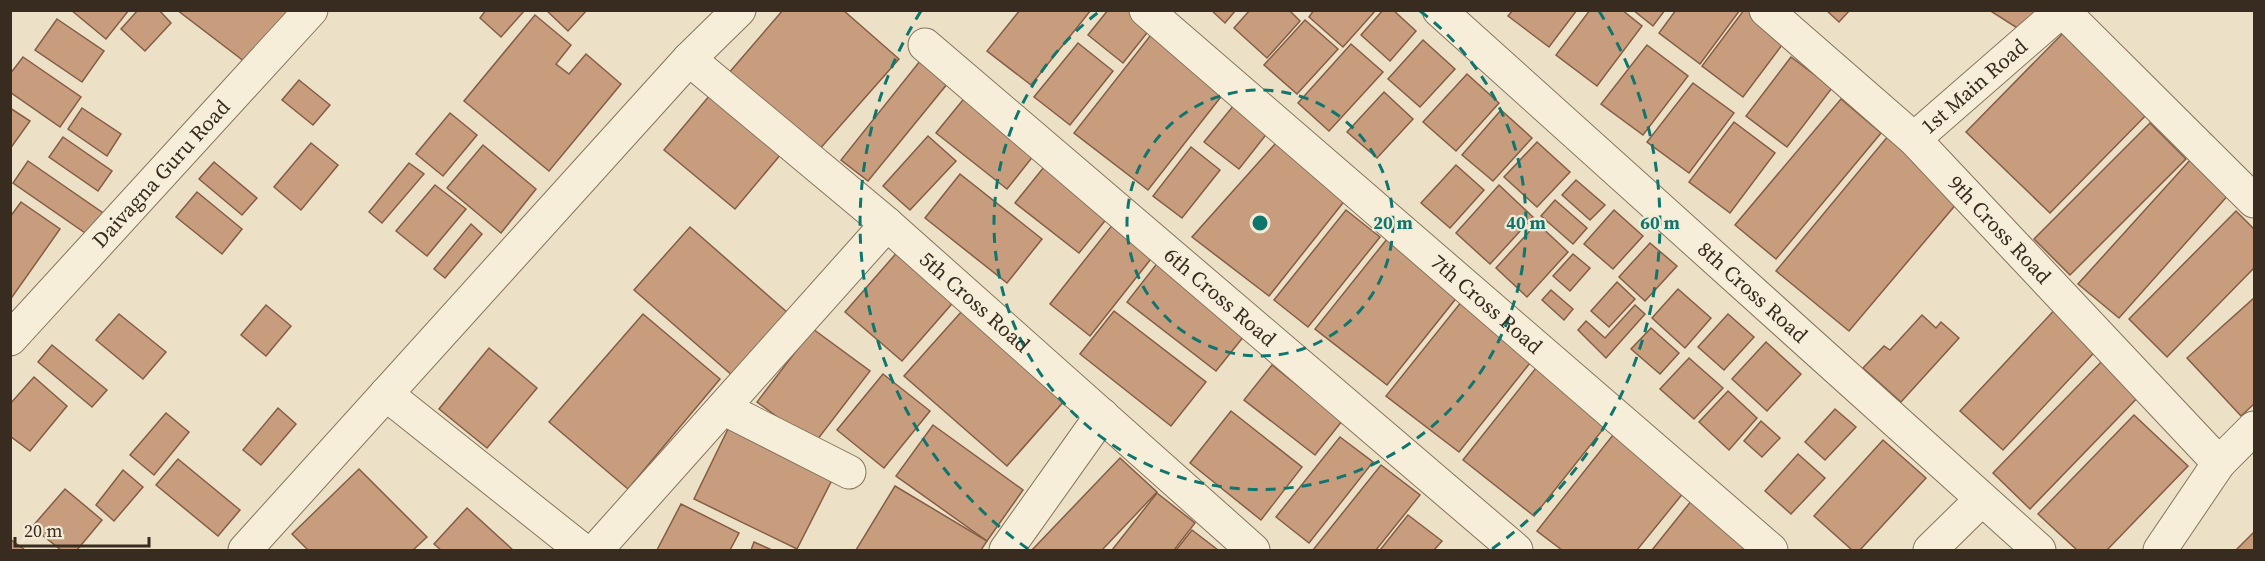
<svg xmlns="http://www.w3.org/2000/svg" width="2265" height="561" viewBox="0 0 2265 561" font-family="'Source Serif 4',serif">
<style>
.building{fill:#c89d7e;stroke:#855d44;stroke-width:1.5}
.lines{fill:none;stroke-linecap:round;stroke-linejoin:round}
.minor-casing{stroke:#87735d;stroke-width:35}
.tertiary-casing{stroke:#87735d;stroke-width:35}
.minor{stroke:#f7eed9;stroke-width:33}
.tertiary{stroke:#f7eed9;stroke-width:33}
.ring{fill:none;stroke:#0f766e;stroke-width:3;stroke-dasharray:10 8}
.labels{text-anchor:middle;stroke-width:4.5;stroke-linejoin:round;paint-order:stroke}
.street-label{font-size:21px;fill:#382b20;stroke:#f4ebd6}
.centre{fill:#0f766e;stroke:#f4ebd6;stroke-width:3}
.ring-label{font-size:18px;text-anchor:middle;font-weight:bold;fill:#0f766e;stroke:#f4ebd6;stroke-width:4.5;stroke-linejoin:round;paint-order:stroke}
</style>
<rect width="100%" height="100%" fill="#ece1c6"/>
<g class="building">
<polygon points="71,10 129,10 106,39"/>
<polygon points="138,10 159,10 171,23 145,51 121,29"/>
<polygon points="177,10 291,11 249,65"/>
<polygon points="486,10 525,10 501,37 480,18"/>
<polygon points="546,10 587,10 568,31"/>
<polygon points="783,10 843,10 899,59 818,151 728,74"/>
<polygon points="1020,10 1091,10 1031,85 987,51"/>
<polygon points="1108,10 1137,10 1154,24 1123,63 1088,35"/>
<polygon points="1211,10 1236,10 1225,23"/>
<polygon points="1250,10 1289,10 1300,21 1267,58 1234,28"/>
<polygon points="1314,10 1376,10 1343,47 1309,17"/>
<polygon points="1383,10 1393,10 1416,31 1390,61 1361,35"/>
<polygon points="1513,10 1577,10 1549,47 1508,16"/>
<polygon points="1590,10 1622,10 1642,26 1597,86 1556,55"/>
<polygon points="1633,10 1665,10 1653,26"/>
<polygon points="1676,10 1740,10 1700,64 1659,33"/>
<polygon points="1744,10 1752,10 1788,37 1743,97 1702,66"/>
<polygon points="1826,10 1850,10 1839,22"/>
<polygon points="1989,10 2039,10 2025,33"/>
<polygon points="535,15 571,45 556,64 569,74 586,54 621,84 549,171 464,101"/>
<polygon points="57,19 104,51 82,82 35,50"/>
<polygon points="1305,20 1338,49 1297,94 1264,65"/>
<polygon points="2069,27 2153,108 2050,213 1966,132"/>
<polygon points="1154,31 1227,89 1148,190 1074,133"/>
<polygon points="1423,40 1455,69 1420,107 1388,79"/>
<polygon points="1078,43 1113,71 1070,125 1034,97"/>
<polygon points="1351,44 1383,72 1329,131 1298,103"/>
<polygon points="1647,45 1688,76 1643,135 1601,104"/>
<polygon points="924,56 952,78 868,181 841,160"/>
<polygon points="23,57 81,97 60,127 10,92 10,74"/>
<polygon points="1791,57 1832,88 1787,147 1746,116"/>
<polygon points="1467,74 1499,103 1456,151 1423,122"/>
<polygon points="299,80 330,105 313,125 282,100"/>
<polygon points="1693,83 1734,113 1689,173 1647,142"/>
<polygon points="971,90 1042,145 1007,189 936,133"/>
<polygon points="1384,92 1413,119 1377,158 1347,132"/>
<polygon points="710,95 781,154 735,209 664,150"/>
<polygon points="1841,99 1881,133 1776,259 1735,225"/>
<polygon points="1238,100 1272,127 1239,169 1204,142"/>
<polygon points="10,108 30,121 10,149"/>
<polygon points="82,108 121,134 107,156 68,129"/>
<polygon points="1501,110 1532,138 1493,181 1462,155"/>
<polygon points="450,113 477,135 443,176 416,154"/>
<polygon points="1734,122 1775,153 1730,213 1689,182"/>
<polygon points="2150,123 2186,159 2070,275 2034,239"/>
<polygon points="1889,135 1963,196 1849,331 1776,271"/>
<polygon points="928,136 956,161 910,210 883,186"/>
<polygon points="63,137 112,171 98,191 49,157"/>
<polygon points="1537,142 1570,172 1537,207 1504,177"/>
<polygon points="311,143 338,165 301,210 274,187"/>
<polygon points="1276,143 1346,199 1269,296 1192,237"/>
<polygon points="483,145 536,189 501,233 447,188"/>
<polygon points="1191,147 1220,170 1182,218 1153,196"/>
<polygon points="2191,159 2230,193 2119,318 2078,284"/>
<polygon points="28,161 106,215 91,237 13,183"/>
<polygon points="214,162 257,198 242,215 199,179"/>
<polygon points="1048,162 1112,212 1079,253 1015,203"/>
<polygon points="409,163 424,174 382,223 369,212"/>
<polygon points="1456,165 1484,190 1450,228 1421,203"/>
<polygon points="960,174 1042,239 1007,283 925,218"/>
<polygon points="1576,180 1605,205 1590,220 1562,195"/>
<polygon points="435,185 466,209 427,256 396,231"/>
<polygon points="1499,185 1533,217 1490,264 1456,233"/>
<polygon points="197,192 242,229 222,254 176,217"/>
<polygon points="1555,200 1587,228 1573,244 1541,216"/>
<polygon points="21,202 60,229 10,300 10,217"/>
<polygon points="1346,210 1380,237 1308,327 1274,300"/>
<polygon points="1614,210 1643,236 1613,269 1584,244"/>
<polygon points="2236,211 2254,229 2254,268 2167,357 2129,319"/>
<polygon points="1114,223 1154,255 1090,336 1050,304"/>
<polygon points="1537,223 1568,252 1527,297 1496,268"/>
<polygon points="471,224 482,234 445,278 434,269"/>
<polygon points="690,227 788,313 733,376 634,290"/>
<polygon points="1387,239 1458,296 1387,385 1315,329"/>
<polygon points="1650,243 1677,266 1645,301 1619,277"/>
<polygon points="900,249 957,298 902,361 845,312"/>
<polygon points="1573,254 1590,268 1570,291 1553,276"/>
<polygon points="1159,261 1248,331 1216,371 1127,302"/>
<polygon points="1617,282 1635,299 1609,327 1591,311"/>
<polygon points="1678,289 1711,318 1685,348 1652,318"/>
<polygon points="1551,290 1573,309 1564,320 1542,300"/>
<polygon points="2254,298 2254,404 2241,416 2187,358"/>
<polygon points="1462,301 1534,358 1459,452 1386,396"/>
<polygon points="2061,303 2104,342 2003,450 1960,411"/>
<polygon points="266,305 291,326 266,356 241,335"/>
<polygon points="1635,305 1645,314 1606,358 1578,330 1586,321 1605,338"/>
<polygon points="962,311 1065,400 1007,466 904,376"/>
<polygon points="1114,311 1206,382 1171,426 1080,354"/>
<polygon points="119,314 166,352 143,379 96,340"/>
<polygon points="643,314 720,379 628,489 549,422"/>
<polygon points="1728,314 1754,337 1724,370 1698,347"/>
<polygon points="1922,315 1936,328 1941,322 1959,338 1901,402 1863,368 1884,346 1890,350"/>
<polygon points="1651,328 1679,353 1660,374 1631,349"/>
<polygon points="813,329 870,371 814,444 757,402"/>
<polygon points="1766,342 1801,374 1767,411 1732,379"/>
<polygon points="52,345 107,390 92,407 38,362"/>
<polygon points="489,348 537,388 487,448 439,409"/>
<polygon points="2108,355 2145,390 2030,509 1993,473"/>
<polygon points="1689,358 1723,388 1694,419 1660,389"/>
<polygon points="1540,363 1612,418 1534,516 1463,460"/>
<polygon points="1272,365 1342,421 1315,455 1244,400"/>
<polygon points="883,374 930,411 884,468 837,430"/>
<polygon points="34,377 67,406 30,451 10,436 10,404"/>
<polygon points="1728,391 1757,418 1729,450 1699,422"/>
<polygon points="278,408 296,424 261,465 243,450"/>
<polygon points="1835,409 1856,427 1825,460 1805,442"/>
<polygon points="1231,411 1302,467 1261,520 1190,463"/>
<polygon points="166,413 189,432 154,475 130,455"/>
<polygon points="2134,415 2188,466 2107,550 2077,550 2038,514"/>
<polygon points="1761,421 1780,438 1762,457 1744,441"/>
<polygon points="730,425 834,476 797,549 694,499"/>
<polygon points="933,425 1023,490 987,541 896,476"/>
<polygon points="1613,435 1684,492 1637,550 1562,550 1537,531"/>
<polygon points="1340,437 1373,462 1309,543 1276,517"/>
<polygon points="1883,440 1926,478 1860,550 1852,550 1814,516"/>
<polygon points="1798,454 1825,478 1791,514 1765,491"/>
<polygon points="1120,458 1157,492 1102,550 1032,550"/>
<polygon points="178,459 240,510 218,536 156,485"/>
<polygon points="1381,465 1420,495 1376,550 1313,550"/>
<polygon points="359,469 427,537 413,550 308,550 292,534"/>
<polygon points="123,470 143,487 114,521 96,505"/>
<polygon points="895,486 987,541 981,550 856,550"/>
<polygon points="65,489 102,520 77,550 61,550 32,527"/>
<polygon points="1157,493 1195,523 1174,550 1112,550"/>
<polygon points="1696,495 1757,550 1652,550"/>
<polygon points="681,504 739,533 730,550 657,550"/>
<polygon points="467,508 513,550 441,550 434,544"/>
<polygon points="1408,515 1442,541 1434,550 1380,550"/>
<polygon points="1192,530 1218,550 1176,550"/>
<polygon points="2254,532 2254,550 2236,550"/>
<polygon points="10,539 25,550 10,550"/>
<polygon points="754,542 772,550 751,550"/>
</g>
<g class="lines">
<g class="minor-casing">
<g id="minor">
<path id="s1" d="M1146,10L1771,550"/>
<path id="s2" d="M1439,10L2039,550"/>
<polyline points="2062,10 2254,201"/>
<path id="s3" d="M925,45L1516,550"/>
<path id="s4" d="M689,59L887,224L1253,550"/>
<path id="s5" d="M1914,139L2062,10"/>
<path id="s6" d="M10,339L311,10"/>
<polyline points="386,394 582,550"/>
<polyline points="723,408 849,472"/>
<polyline points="245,550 689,59 739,10"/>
<polyline points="596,550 887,224"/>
<polyline points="1006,550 1102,415"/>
<polyline points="1930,550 1981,500"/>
</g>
</g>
<g class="tertiary-casing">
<g id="tertiary">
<path id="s7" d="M1766,10L1914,139L2219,463"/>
<polyline points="2160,550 2219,463 2254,428"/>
</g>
</g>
<use href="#minor" class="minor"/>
<use href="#tertiary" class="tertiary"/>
</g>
<g class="ring">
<circle cx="1260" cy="223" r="133"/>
<path d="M1420 11A266 266 0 1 1 1100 11"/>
<path d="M1028 549A400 400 0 0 1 921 11M1599 11A400 400 0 0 1 1492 549"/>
</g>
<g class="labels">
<g class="street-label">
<text dy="7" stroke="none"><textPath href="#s5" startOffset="80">1st Main Road</textPath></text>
<text dy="7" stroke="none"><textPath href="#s6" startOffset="224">Daivagna Guru Road</textPath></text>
<text dy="7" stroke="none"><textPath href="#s7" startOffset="321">9th Cross Road</textPath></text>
<text dy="7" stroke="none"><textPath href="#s2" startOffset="422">8th Cross Road</textPath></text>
<text dy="7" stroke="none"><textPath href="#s3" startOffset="388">6th Cross Road</textPath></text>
<text dy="7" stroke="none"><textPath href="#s4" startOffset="375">5th Cross Road</textPath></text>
<text dy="7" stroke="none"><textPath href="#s1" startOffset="450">7th Cross Road</textPath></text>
</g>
</g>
<circle cx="1260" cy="223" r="9" class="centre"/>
<g class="ring-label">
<text x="1393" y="229">20 m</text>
<text x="1526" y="229">40 m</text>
<text x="1660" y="229">60 m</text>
</g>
<rect width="2265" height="561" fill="none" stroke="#382b20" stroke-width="24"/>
<path d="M15 537v9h134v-9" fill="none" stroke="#382b20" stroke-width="3"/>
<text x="24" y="537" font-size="18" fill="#382b20" stroke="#f4ebd6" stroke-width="4.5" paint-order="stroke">20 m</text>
</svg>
